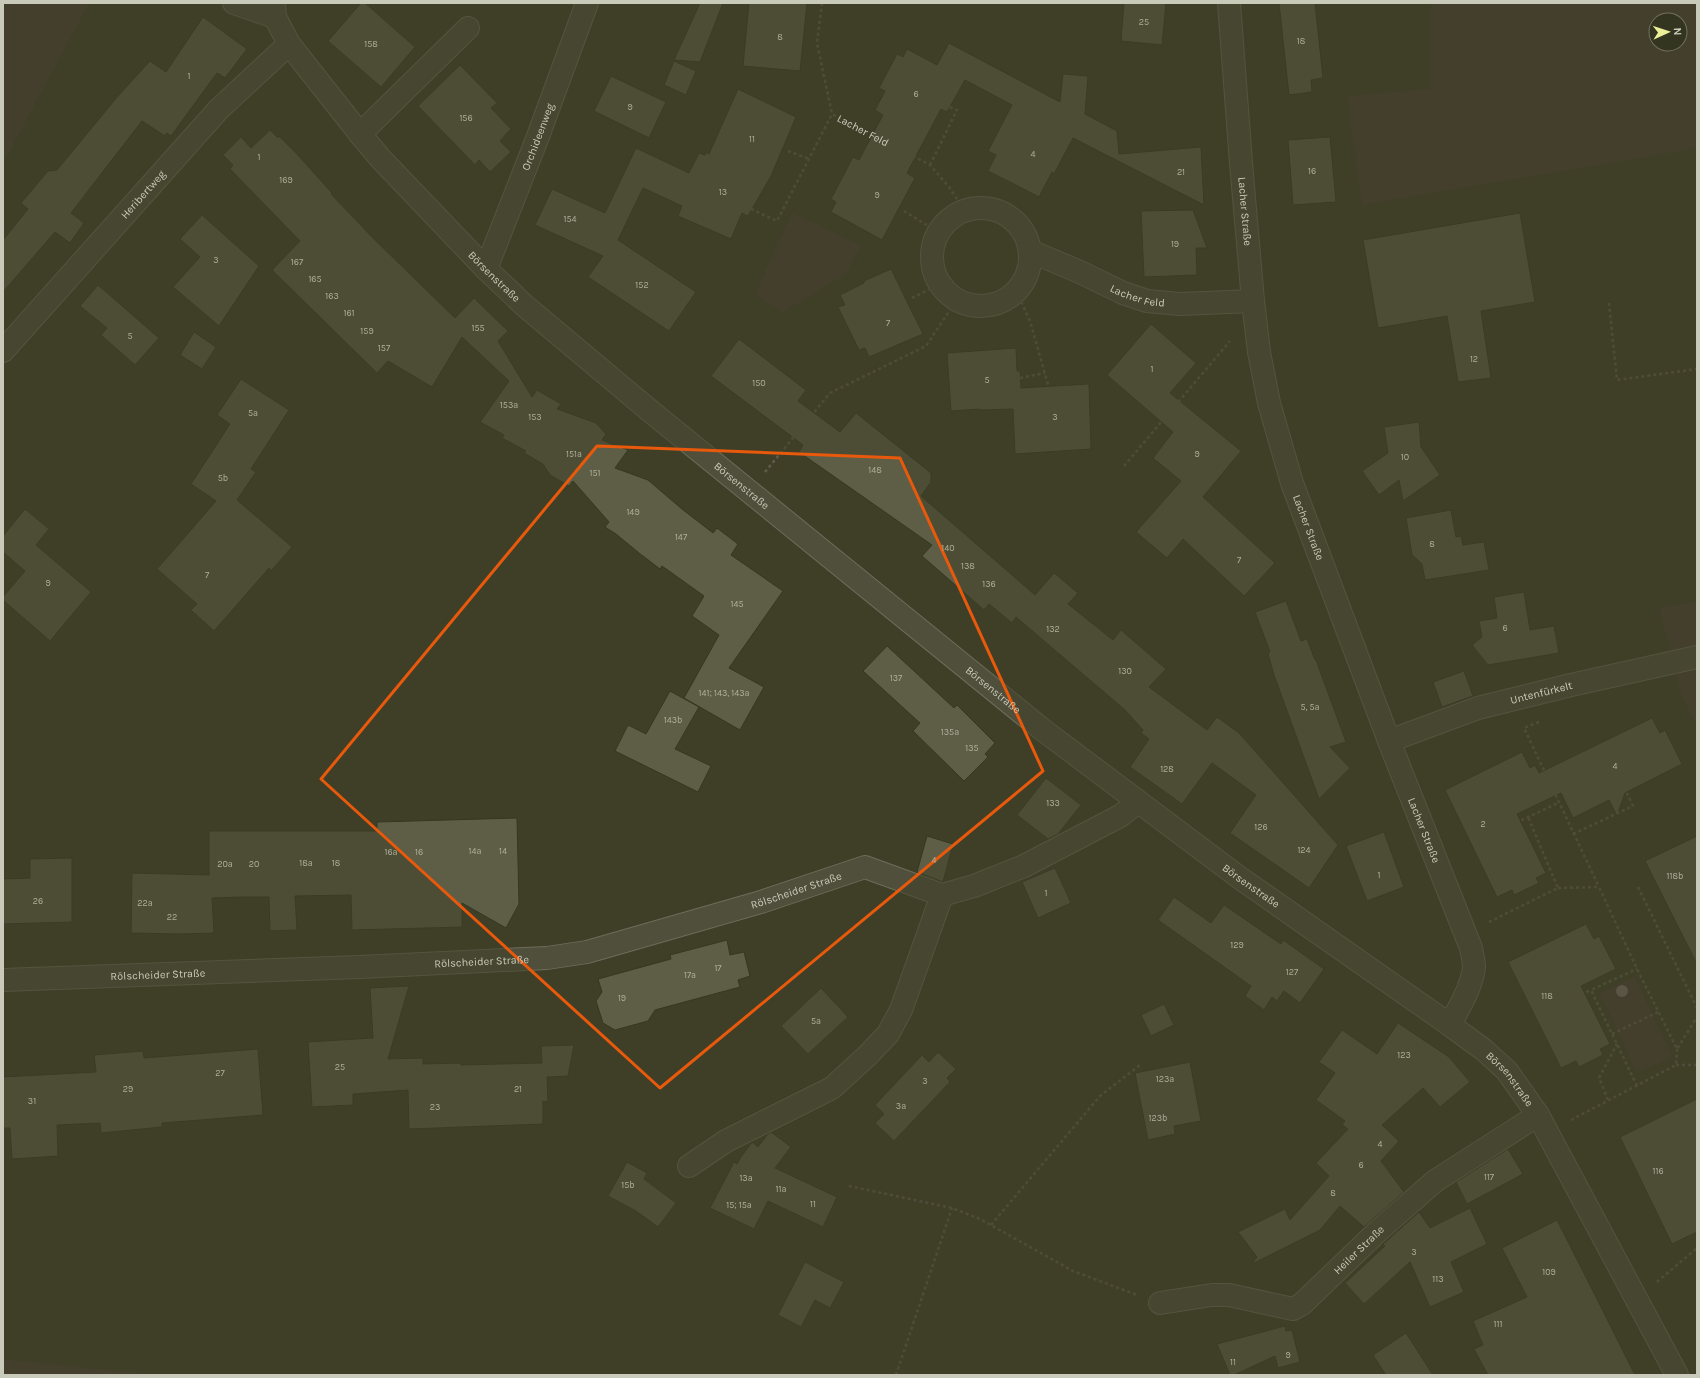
<svg xmlns="http://www.w3.org/2000/svg" width="1700" height="1378" viewBox="0 0 1700 1378" font-family="Karla,sans-serif">
<style>
.green{fill:#493c32;fill-rule:evenodd}
.building{fill:#5d5e45;stroke:#363723}
.lines{fill:none;stroke-linecap:round;stroke-linejoin:round}
.minor-casing{stroke:#6c6d5a;stroke-width:24}
.path{stroke:#635a4f;stroke-width:2.5;stroke-dasharray:3 3;stroke-linecap:butt}
.minor{stroke:#4f4f3c;stroke-width:22}
.tree{fill:#7e6e69}
.marked{fill:none;stroke:#e8590c;stroke-width:3;stroke-linejoin:round}
.labels{text-anchor:middle;stroke-width:3;stroke-linejoin:round;paint-order:stroke}
.number-label{font-size:9px;fill:#aeaf9c}
.street-label{font-size:11px;fill:#c9cab9;stroke:#343521}
</style>
<rect width="100%" height="100%" fill="#3f3f28"/>
<g class="green">
<polygon points="3,3 89,3 3,164"/>
<path d="M1431,3H1697V148L1362,205L1347,96L1431,89ZM1656,20H1680V44H1656Z"/>
<polygon points="792,213 861,245 846,274 783,312 755,294"/>
<polygon points="1697,602 1697,727 1682,696 1659,607"/>
<polygon points="1635,977 1672,1057 1637,1073 1600,993"/>
<polygon points="3,1359 153,1375 3,1375"/>
</g>
<g class="building">
<polygon points="361,3 365,3 415,47 381,87 328,41"/>
<polygon points="700,3 723,3 700,62 674,60"/>
<polygon points="749,3 807,3 800,71 743,66"/>
<polygon points="1124,3 1166,3 1162,45 1121,41"/>
<polygon points="1279,3 1315,3 1323,78 1311,80 1312,92 1289,95"/>
<polygon points="203,17 247,49 225,78 217,73 171,136 167,133 165,136 142,121 71,213 84,223 70,243 55,232 3,292 3,240 28,209 21,203 48,171 57,170 118,96 150,61 166,72"/>
<polygon points="949,43 1060,102 1063,74 1088,76 1085,114 1117,131 1119,154 1201,147 1204,205 1073,138 1054,174 1052,172 1039,197 1012,183 988,171 996,155 988,151 1012,105 965,80 947,112 941,109 907,173 915,178 882,240 831,212 836,202 831,199 853,157 859,160 883,115 875,110 885,91 879,88 897,54 903,57 907,49 937,65"/>
<polygon points="674,61 696,71 686,95 664,85"/>
<polygon points="460,65 497,103 491,108 511,129 500,141 511,152 490,172 479,160 475,165 418,106"/>
<polygon points="611,76 666,102 649,138 594,111"/>
<polygon points="738,89 796,117 771,176 748,216 742,213 731,239 678,216 682,206 643,188 618,240 696,292 669,331 588,277 603,256 535,225 552,189 605,213 636,148 689,173 699,153 705,155 706,152 709,154"/>
<polygon points="270,130 278,138 279,136 296,153 332,193 331,194 373,238 455,318 474,298 508,331 498,341 532,397 537,390 561,404 557,409 596,423 606,434 602,440 628,450 615,468 648,480 682,509 713,533 717,528 738,544 731,555 783,591 729,668 764,687 740,730 684,698 719,635 692,616 704,596 662,566 660,569 639,553 616,534 605,527 609,522 573,481 569,486 550,475 543,464 524,453 526,451 502,438 504,435 480,422 509,381 462,337 432,387 388,361 377,373 272,270 300,241 230,169 233,165 223,155 241,137 251,148"/>
<polygon points="1330,137 1336,202 1293,205 1288,140"/>
<polygon points="1193,210 1207,248 1196,248 1197,275 1144,277 1141,211"/>
<polygon points="1520,213 1535,302 1481,311 1491,378 1458,382 1447,316 1378,328 1363,240"/>
<polygon points="202,215 259,266 219,326 173,287 200,257 180,239"/>
<polygon points="891,269 923,334 869,357 865,348 859,350 838,307 845,305 840,295 864,283 864,281"/>
<polygon points="98,285 159,338 135,365 101,335 107,328 80,306"/>
<polygon points="1151,324 1196,363 1170,393 1241,451 1203,497 1275,563 1244,596 1183,539 1167,558 1136,532 1181,481 1153,458 1173,432 1107,375"/>
<polygon points="194,332 216,347 202,369 180,355"/>
<polygon points="739,339 806,390 798,401 840,432 856,413 931,473 931,482 921,496 1035,595 1054,573 1078,593 1068,604 1113,640 1121,630 1166,669 1149,687 1207,730 1217,717 1239,733 1338,845 1309,888 1230,833 1256,795 1212,763 1182,804 1130,767 1149,739 1141,733 1143,730 1125,710 1016,617 1012,623 989,604 984,610 922,556 932,545 799,452 803,445 711,376"/>
<polygon points="1016,348 1017,371 1020,371 1021,388 1089,384 1091,449 1015,454 1013,409 979,410 979,409 951,411 947,353"/>
<polygon points="241,379 289,410 251,469 256,472 237,500 292,547 271,571 269,568 214,631 191,610 197,604 157,569 216,501 191,484 230,424 217,415"/>
<polygon points="1419,422 1421,447 1440,475 1403,501 1399,480 1379,495 1362,471 1388,453 1384,427"/>
<polygon points="25,509 49,529 36,545 91,592 50,641 3,600 3,597 25,571 3,552 3,536"/>
<polygon points="1451,510 1456,537 1461,536 1463,545 1484,542 1489,570 1425,580 1422,564 1412,555 1406,518"/>
<polygon points="1524,592 1530,630 1554,626 1559,653 1488,665 1472,645 1482,637 1479,621 1497,618 1494,597"/>
<polygon points="1286,601 1301,641 1307,639 1315,660 1316,660 1346,742 1330,747 1350,768 1319,799 1274,675 1268,654 1270,652 1255,612"/>
<polygon points="887,646 954,708 957,705 995,743 985,754 988,757 964,781 913,731 920,723 863,671"/>
<polygon points="1464,671 1473,696 1442,707 1433,682"/>
<polygon points="670,691 699,707 675,749 711,766 698,792 615,751 628,725 646,734"/>
<polygon points="1652,718 1660,733 1665,730 1682,764 1625,793 1617,816 1609,800 1573,818 1561,793 1517,814 1546,873 1536,878 1539,883 1514,895 1512,890 1497,897 1445,790 1522,752 1530,768 1535,765 1539,773"/>
<polygon points="1046,778 1081,805 1058,834 1048,839 1017,815"/>
<polygon points="517,818 519,904 506,928 462,903 462,927 352,930 351,895 295,896 297,930 270,931 269,897 241,897 212,898 214,933 179,934 131,933 132,873 209,875 209,831 377,831 377,822"/>
<polygon points="1384,832 1404,887 1367,901 1346,846"/>
<polygon points="927,836 953,844 943,882 917,872"/>
<polygon points="1697,836 1697,964 1645,861"/>
<polygon points="72,858 72,922 3,924 3,879 30,878 30,859"/>
<polygon points="1055,868 1071,903 1038,918 1022,882"/>
<polygon points="1174,897 1211,923 1224,905 1281,944 1283,940 1324,969 1300,1003 1284,991 1277,1001 1272,997 1264,1010 1245,996 1251,986 1158,920"/>
<polygon points="1586,924 1594,939 1599,936 1616,969 1581,986 1610,1044 1600,1049 1603,1055 1579,1067 1576,1061 1561,1068 1508,962"/>
<polygon points="727,940 730,955 744,952 750,976 738,980 740,987 655,1010 648,1021 615,1030 603,1023 596,1001 602,992 598,979 671,959 670,955"/>
<polygon points="409,986 388,1059 423,1058 423,1064 461,1063 461,1065 542,1063 541,1046 574,1045 568,1076 547,1077 548,1102 543,1101 543,1124 409,1129 408,1090 353,1094 353,1105 312,1107 308,1042 373,1038 370,988"/>
<polygon points="821,988 848,1017 808,1054 781,1026"/>
<polygon points="1164,1004 1174,1025 1151,1036 1141,1015"/>
<polygon points="1398,1023 1449,1057 1470,1082 1440,1107 1423,1088 1382,1125 1399,1141 1381,1161 1404,1192 1364,1227 1340,1206 1320,1230 1254,1263 1253,1262 1257,1257 1238,1232 1285,1209 1290,1220 1329,1176 1316,1163 1348,1129 1342,1125 1345,1121 1316,1100 1335,1073 1319,1062 1342,1030 1377,1054"/>
<polygon points="258,1049 263,1115 162,1123 162,1127 101,1133 100,1123 57,1125 58,1156 12,1159 10,1128 3,1128 3,1077 96,1072 94,1055 143,1051 144,1058"/>
<polygon points="938,1052 956,1069 947,1078 950,1082 894,1141 875,1123 884,1114 875,1105 922,1055 929,1062"/>
<polygon points="1190,1062 1201,1121 1174,1126 1175,1134 1148,1140 1135,1073"/>
<polygon points="1697,1099 1697,1232 1672,1244 1620,1137"/>
<polygon points="771,1132 791,1147 775,1168 837,1197 823,1227 768,1201 754,1229 710,1208 734,1162 737,1164 741,1157 752,1142 758,1147 767,1135"/>
<polygon points="1508,1149 1523,1174 1467,1204 1456,1182"/>
<polygon points="627,1162 647,1173 644,1179 676,1203 658,1227 636,1211 608,1196"/>
<polygon points="1470,1208 1487,1244 1451,1262 1464,1292 1430,1307 1410,1262 1364,1304 1345,1283 1385,1246 1383,1244 1419,1212 1430,1228"/>
<polygon points="1557,1220 1602,1309 1635,1375 1488,1375 1474,1349 1483,1345 1473,1321 1527,1297 1502,1248"/>
<polygon points="805,1262 844,1282 830,1308 815,1300 801,1327 778,1315"/>
<polygon points="1285,1326 1286,1331 1292,1330 1300,1362 1278,1368 1275,1356 1234,1375 1230,1375 1217,1344"/>
<polygon points="1406,1333 1433,1375 1386,1375 1373,1355"/>
</g>
<g class="lines">
<g class="minor-casing">
<g id="minor">
<polyline points="234,3 275,17"/>
<path id="s2" d="M274,3L275,17L289,44L360,134L380,158L486,269L525,306L649,410L1043,730L1240,878L1450,1025L1484,1050L1507,1071L1538,1115L1677,1375"/>
<path id="s3" d="M1229,3L1241,163L1253,301L1259,352L1269,403L1292,483L1389,741L1471,948C1472,954 1474,961 1474,967C1472,987 1459,1007 1450,1025"/>
<polyline points="360,134 468,28"/>
<circle cx="981" cy="257" r="49"/>
<path id="s4" d="M1030,251L1080,272L1123,293L1147,301L1180,304L1253,301"/>
<path id="s5" d="M486,269L537,139L587,3"/>
<path id="s6" d="M3,351L219,109L289,44"/>
<path id="s7" d="M1389,741L1478,708L1571,685L1697,657"/>
<path id="s8" d="M3,980L360,967L547,958L587,952L761,902L865,867L942,895L974,886L1024,866L1120,816L1138,802"/>
<polyline points="689,1166 726,1141 832,1088 868,1055 888,1034 901,1010 942,895"/>
<path id="s9" d="M1160,1303L1212,1295H1229L1293,1309L1302,1304L1378,1231L1435,1181L1538,1115"/>
</g>
</g>
<g class="path">
<polyline points="822,3 817,43 832,114"/>
<polyline points="788,151 809,159"/>
<polyline points="930,165 957,110 949,107"/>
<path id="s1" d="M751,209L777,221L832,114L930,165L949,187L964,210"/>
<polyline points="904,211 938,232"/>
<polyline points="1016,291 1030,321 1049,388"/>
<polyline points="912,298 940,284"/>
<polyline points="1609,303 1617,380 1697,369"/>
<polyline points="1020,378 1045,373"/>
<polyline points="1124,466 1230,341"/>
<polyline points="765,472 830,393 926,346 956,301"/>
<polyline points="1539,722 1524,728 1599,887"/>
<polyline points="1505,828 1558,803"/>
<polyline points="1573,834 1633,806 1621,781"/>
<polyline points="1638,887 1697,1008"/>
<polyline points="1558,888 1599,887 1637,969 1677,1049 1697,1017"/>
<polyline points="1489,922 1558,888 1528,817"/>
<polyline points="1570,1000 1591,990"/>
<polyline points="1612,1034 1658,1012"/>
<polyline points="1676,1065 1697,1065"/>
<polyline points="1637,1086 1591,990 1637,969"/>
<polyline points="1608,1100 1599,1078 1617,1044"/>
<polyline points="1571,1120 1676,1065 1677,1049"/>
<polyline points="849,1186 952,1208 980,1219 1073,1271 1137,1295"/>
<polyline points="991,1225 1100,1096 1140,1065"/>
<polyline points="1657,1282 1697,1248"/>
<polyline points="896,1375 952,1208"/>
</g>
<use href="#minor" class="minor"/>
</g>
<circle class="tree" cx="1622" cy="991" r="6"/>
<path d="M0 0H1700V1378H0ZM597,446L900,458L1043,771L660,1088L321,779Z" fill="#3f3f28" fill-opacity=".55" fill-rule="evenodd"/>
<path class="marked" d="M597,446L900,458L1043,771L660,1088L321,779Z"/>
<g class="labels">
<g class="number-label">
<text x="1144" y="25">25</text>
<text x="780" y="40">8</text>
<text x="1301" y="44">18</text>
<text x="371" y="47">158</text>
<text x="189" y="79">1</text>
<text x="916" y="97">6</text>
<text x="630" y="110">9</text>
<text x="466" y="121">156</text>
<text x="752" y="142">11</text>
<text x="1033" y="157">4</text>
<text x="259" y="160">1</text>
<text x="1312" y="174">16</text>
<text x="1181" y="175">21</text>
<text x="286" y="183">169</text>
<text x="723" y="195">13</text>
<text x="877" y="198">9</text>
<text x="570" y="222">154</text>
<text x="1175" y="247">19</text>
<text x="216" y="263">3</text>
<text x="297" y="265">167</text>
<text x="315" y="282">165</text>
<text x="642" y="288">152</text>
<text x="332" y="299">163</text>
<text x="349" y="316">161</text>
<text x="888" y="326">7</text>
<text x="478" y="331">155</text>
<text x="367" y="334">159</text>
<text x="130" y="339">5</text>
<text x="384" y="351">157</text>
<text x="1474" y="362">12</text>
<text x="1152" y="372">1</text>
<text x="987" y="383">5</text>
<text x="759" y="386">150</text>
<text x="509" y="408">153a</text>
<text x="253" y="416">5a</text>
<text x="535" y="420">153</text>
<text x="1055" y="420">3</text>
<text x="574" y="457">151a</text>
<text x="1197" y="457">9</text>
<text x="1405" y="460">10</text>
<text x="875" y="473">148</text>
<text x="595" y="476">151</text>
<text x="223" y="481">5b</text>
<text x="633" y="515">149</text>
<text x="681" y="540">147</text>
<text x="1432" y="547">8</text>
<text x="948" y="551">140</text>
<text x="1239" y="563">7</text>
<text x="968" y="569">138</text>
<text x="207" y="578">7</text>
<text x="48" y="586">9</text>
<text x="989" y="587">136</text>
<text x="737" y="607">145</text>
<text x="1505" y="631">6</text>
<text x="1053" y="632">132</text>
<text x="1125" y="674">130</text>
<text x="896" y="681">137</text>
<text x="724" y="696">141; 143, 143a</text>
<text x="1310" y="710">5, 5a</text>
<text x="673" y="723">143b</text>
<text x="950" y="735">135a</text>
<text x="972" y="751">135</text>
<text x="1615" y="769">4</text>
<text x="1167" y="772">128</text>
<text x="1053" y="806">133</text>
<text x="1483" y="827">2</text>
<text x="1261" y="830">126</text>
<text x="1304" y="853">124</text>
<text x="475" y="854">14a</text>
<text x="503" y="854">14</text>
<text x="391" y="855">16a</text>
<text x="419" y="855">16</text>
<text x="934" y="863">4</text>
<text x="306" y="866">18a</text>
<text x="336" y="866">18</text>
<text x="225" y="867">20a</text>
<text x="254" y="867">20</text>
<text x="1379" y="878">1</text>
<text x="1675" y="879">118b</text>
<text x="1046" y="896">1</text>
<text x="38" y="904">26</text>
<text x="145" y="906">22a</text>
<text x="172" y="920">22</text>
<text x="1237" y="948">129</text>
<text x="718" y="971">17</text>
<text x="1292" y="975">127</text>
<text x="690" y="978">17a</text>
<text x="1547" y="999">118</text>
<text x="622" y="1001">19</text>
<text x="816" y="1024">5a</text>
<text x="1404" y="1058">123</text>
<text x="340" y="1070">25</text>
<text x="220" y="1076">27</text>
<text x="1165" y="1082">123a</text>
<text x="925" y="1084">3</text>
<text x="128" y="1092">29</text>
<text x="518" y="1092">21</text>
<text x="32" y="1104">31</text>
<text x="901" y="1109">3a</text>
<text x="435" y="1110">23</text>
<text x="1158" y="1121">123b</text>
<text x="1380" y="1147">4</text>
<text x="1361" y="1168">6</text>
<text x="1658" y="1174">116</text>
<text x="1489" y="1180">117</text>
<text x="746" y="1181">13a</text>
<text x="628" y="1188">15b</text>
<text x="781" y="1192">11a</text>
<text x="1333" y="1196">8</text>
<text x="813" y="1207">11</text>
<text x="739" y="1208">15; 15a</text>
<text x="1414" y="1255">3</text>
<text x="1549" y="1275">109</text>
<text x="1438" y="1282">113</text>
<text x="1498" y="1327">111</text>
<text x="1288" y="1358">9</text>
<text x="1233" y="1365">11</text>
</g>
<g class="street-label">
<text dy="4" stroke="none"><textPath href="#s1" startOffset="184">Lacher Feld</textPath></text>
<text dy="4" stroke="none"><textPath href="#s5" startOffset="142">Orchideenweg</textPath></text>
<text dy="4" stroke="none"><textPath href="#s6" startOffset="210">Heribertweg</textPath></text>
<text dy="4" stroke="none"><textPath href="#s3" startOffset="209">Lacher Straße</textPath></text>
<text dy="4" stroke="none"><textPath href="#s2" startOffset="355">Börsenstraße</textPath></text>
<text dy="4" stroke="none"><textPath href="#s4" startOffset="117">Lacher Feld</textPath></text>
<text dy="4" stroke="none"><textPath href="#s2" startOffset="679">Börsenstraße</textPath></text>
<text dy="4" stroke="none"><textPath href="#s3" startOffset="533">Lacher Straße</textPath></text>
<text dy="4" stroke="none"><textPath href="#s2" startOffset="1003">Börsenstraße</textPath></text>
<text dy="4" stroke="none"><textPath href="#s7" startOffset="160">Untenfürkelt</textPath></text>
<text dy="4" stroke="none"><textPath href="#s3" startOffset="857">Lacher Straße</textPath></text>
<text dy="4" stroke="none"><textPath href="#s2" startOffset="1327">Börsenstraße</textPath></text>
<text dy="4" stroke="none"><textPath href="#s8" startOffset="803">Rölscheider Straße</textPath></text>
<text dy="4" stroke="none"><textPath href="#s8" startOffset="479">Rölscheider Straße</textPath></text>
<text dy="4" stroke="none"><textPath href="#s8" startOffset="155">Rölscheider Straße</textPath></text>
<text dy="4" stroke="none"><textPath href="#s2" startOffset="1651">Börsenstraße</textPath></text>
<text dy="4" stroke="none"><textPath href="#s9" startOffset="224">Heiler Straße</textPath></text>
</g>
</g>
<rect width="1700" height="1378" fill="none" stroke="#c9cab9" stroke-width="8"/>
<g transform="translate(1668 32) rotate(87)"><circle r="19" fill="#343521" stroke="#70715e"/>
<path d="M0-3L7 15L0 10L-7 15Z" fill="#ebef98"/>
<text y="-6" font-size="11" font-weight="bold" text-anchor="middle" fill="#c9cab9">N</text>
</g>
</svg>
